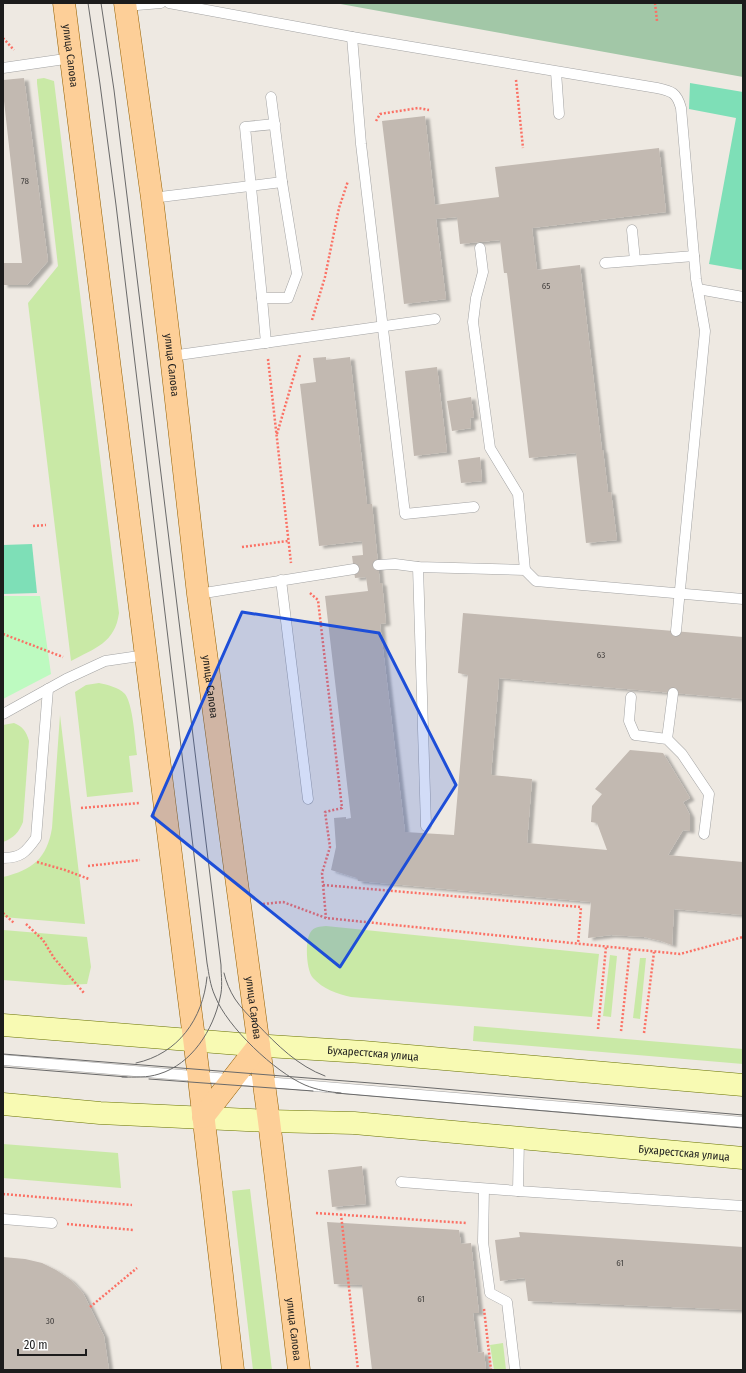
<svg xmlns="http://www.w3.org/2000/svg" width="746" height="1373" viewBox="0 0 746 1373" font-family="'Fira Sans Condensed',sans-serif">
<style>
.grass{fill:#c9e9a6}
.cemetery{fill:#a2c7a7}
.park{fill:#bdfac0}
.pitch{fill:#7edfb7}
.building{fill:#c2b9b1;filter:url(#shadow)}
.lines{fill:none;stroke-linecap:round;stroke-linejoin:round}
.service-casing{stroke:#a3a3a3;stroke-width:11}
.secondary-casing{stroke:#697303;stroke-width:23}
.primary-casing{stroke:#946000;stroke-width:23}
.path{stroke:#fb7165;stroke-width:2.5;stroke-dasharray:2 2;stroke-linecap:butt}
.service{stroke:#fff;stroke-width:10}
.secondary{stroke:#f8fab3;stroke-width:22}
.primary{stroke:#fdcf98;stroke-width:22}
.tram{stroke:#6a6a6a;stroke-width:1}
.marked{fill:#1d4ed8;fill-opacity:0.2;stroke:#1d4ed8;stroke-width:3;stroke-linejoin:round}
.labels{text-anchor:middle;stroke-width:4;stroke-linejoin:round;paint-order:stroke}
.number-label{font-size:9px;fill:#464341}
.street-label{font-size:11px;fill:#1c1c1c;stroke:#fff}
</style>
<defs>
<filter id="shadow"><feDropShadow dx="4.5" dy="2.5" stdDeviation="1" flood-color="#0004"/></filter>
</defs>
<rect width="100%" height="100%" fill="#eee9e2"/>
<g class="grass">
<path d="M44,78L54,81L119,613C115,643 95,648 71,661L28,303L58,266L37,83V79Z"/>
<path d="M99,683C108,685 118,687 125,694C133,704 135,741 137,755L129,756L133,792L87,797L75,692L86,685Z"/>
<path d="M60,715L85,924L3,917V877C33,870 47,858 52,828Z"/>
<path d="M14,723C23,727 26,731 29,741L23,822C19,832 14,838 3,842V725Z"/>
<path d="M326,926L599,954L592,1017L351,997C337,994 323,989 313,978C306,970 305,941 310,933C314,926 320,927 326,926Z"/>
<polygon points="3,930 87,937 91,967 87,984 65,985 3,980"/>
<polygon points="610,955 617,956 611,1017 603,1016"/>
<polygon points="640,958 646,958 640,1019 633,1018"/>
<polygon points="474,1026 743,1049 743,1064 473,1041"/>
<polygon points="3,1144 118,1153 121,1188 3,1178"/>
<polygon points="250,1189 272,1370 253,1370 232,1191"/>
<polygon points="503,1343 506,1370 494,1370 490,1345"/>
</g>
<polygon class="cemetery" points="335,3 743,3 743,77"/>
<polygon class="park" points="3,596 40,596 51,674 3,699"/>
<g class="pitch">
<polygon points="690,83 743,92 743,270 709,264 736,118 689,109"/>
<polygon points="32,544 37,593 3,594 3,545"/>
</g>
<g class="building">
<polygon points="24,78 48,261 27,285 3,285 3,263 22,263 4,101 3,101 3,80"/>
<polygon points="425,116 435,205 499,197 495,167 659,148 666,212 532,228 537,270 580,265 602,450 603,450 608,492 611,492 617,540 586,543 576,453 529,458 507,273 504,273 500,240 460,244 457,217 436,219 446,299 404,304 382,121"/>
<polygon points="326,357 326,360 350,357 367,504 372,504 380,583 382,583 386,623 380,624 405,832 454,835 468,675 458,673 463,613 743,637 743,699 499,678 491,775 532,779 527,843 607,850 597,823 591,822 592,806 602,794 595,789 630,750 663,753 690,798 683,802 690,815 690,831 683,830 668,855 743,862 743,915 674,909 672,945 661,941 644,937 611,935 588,938 591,902 358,881 357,878 331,870 336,847 334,818 346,817 346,819 351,818 325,596 368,591 366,577 355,578 352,556 363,555 362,541 319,546 300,384 316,382 313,358"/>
<polygon points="437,367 447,452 414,456 405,371"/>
<polygon points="471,397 474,417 470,418 471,428 452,431 447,401"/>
<polygon points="480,457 482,481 461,483 458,460"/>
<polygon points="362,1166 366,1204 332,1207 328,1170"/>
<polygon points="327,1222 459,1230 461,1244 471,1243 479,1313 473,1313 478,1353 484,1352 486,1370 372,1370 362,1285 334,1284"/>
<polygon points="519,1232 743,1247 743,1310 528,1301 525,1278 500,1281 495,1240 520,1237"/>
<polygon points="3,1257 25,1259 42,1263 56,1270 71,1280 83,1293 104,1336 109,1370 3,1370"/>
</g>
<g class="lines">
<g class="service-casing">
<g id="service">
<path d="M169,3L352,37L657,88C672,91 677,93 681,108L696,279L705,331L676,631"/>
<polyline points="125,6 161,3"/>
<polyline points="352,37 361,144 405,514 474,507"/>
<polyline points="3,68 72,58"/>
<polyline points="556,72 559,114"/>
<polyline points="152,198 282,182"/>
<polyline points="632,230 635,260"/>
<polyline points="480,248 483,272 476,298 473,322 490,448 518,494 525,570"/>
<polyline points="605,263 694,256"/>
<polyline points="698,289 743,297"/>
<polyline points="262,298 288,298 297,274 282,182 271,97"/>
<polyline points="266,343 262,298 245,127 275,124"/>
<polyline points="171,356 435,319"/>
<polyline points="378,565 395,564 418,567 525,570 536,581 743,599"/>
<polyline points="418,567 426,826"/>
<polyline points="281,580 308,799"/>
<polyline points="198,594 354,569"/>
<polyline points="631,697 629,721 635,735 667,739 682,754 709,794 704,834"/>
<polyline points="3,714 66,679 105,661 146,655"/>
<polyline points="667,739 673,693"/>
<path d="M3,858C21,858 26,852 36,838L48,689"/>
<polyline points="3,1060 743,1122"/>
<polyline points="401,1182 518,1191 519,1138"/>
<polyline points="484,1189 483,1242 490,1293 507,1302 515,1370"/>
<polyline points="518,1191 743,1206"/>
<polyline points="3,1219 52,1223"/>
</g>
</g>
<g class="secondary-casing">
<g id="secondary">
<path id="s1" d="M3,1025L252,1045L363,1052L743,1085"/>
<path id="s2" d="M3,1104L100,1113L269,1121L354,1123L743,1158"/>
</g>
</g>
<g class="primary-casing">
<g id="primary">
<path id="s3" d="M64,3L198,1070L233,1370"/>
<path id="s4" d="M125,3L152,198L171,356L198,594L269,1121L299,1370"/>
<polyline points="203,1117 259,1045"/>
</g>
</g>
<g class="path">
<polyline points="655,3 657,21"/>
<polyline points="3,38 14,50"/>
<polyline points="516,80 523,148"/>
<polyline points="376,121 380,114 418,108 429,110"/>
<polyline points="312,320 325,277 339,208 348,181"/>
<polyline points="268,359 291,563"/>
<polyline points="277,434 300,355"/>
<polyline points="33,526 46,525"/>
<polyline points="242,547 288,541"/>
<polyline points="310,593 318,600 342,808 325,812 330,847 322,873 326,918"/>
<polyline points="3,634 63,657"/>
<polyline points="81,808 140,803"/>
<polyline points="37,862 65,870 89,879"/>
<polyline points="88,866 140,860"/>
<polyline points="323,885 581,907 578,944"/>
<polyline points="263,904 283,902 326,918 680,954 743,937"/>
<polyline points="3,913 14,923"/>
<polyline points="26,924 43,940 54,958 84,993"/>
<polyline points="598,1029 606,947"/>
<polyline points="621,1031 630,949"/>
<polyline points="644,1033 654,952"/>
<polyline points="3,1194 132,1205"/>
<polyline points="316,1213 466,1223"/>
<polyline points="341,1214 358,1370"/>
<polyline points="67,1224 134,1230"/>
<polyline points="90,1307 137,1268"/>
<polyline points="484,1309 491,1370"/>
</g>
<use href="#service" class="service"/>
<use href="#secondary" class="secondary"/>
<use href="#primary" class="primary"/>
<g class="tram">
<path d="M88,3L100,84L116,205L207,963C209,974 210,985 215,996C227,1027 275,1072 305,1085C317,1090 329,1092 341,1093"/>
<path d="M101,3L114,90L128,204L221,965C221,976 223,987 220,998C213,1030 192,1064 159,1074C147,1078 135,1077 122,1077"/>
<path d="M224,973C226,982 230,991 235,999C241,1008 249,1016 257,1024C277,1045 298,1066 325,1076"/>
<polyline points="3,1054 409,1086 743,1115"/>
<path d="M136,1063C178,1054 203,1019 207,977"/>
<polyline points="3,1067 127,1077"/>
<polyline points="149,1079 313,1091"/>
<polyline points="336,1093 743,1128"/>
</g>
</g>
<path class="marked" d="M242,612L379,633L456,785L340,967L152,816Z"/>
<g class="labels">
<g class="number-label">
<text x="25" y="184">78</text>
<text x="546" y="289">65</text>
<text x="601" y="658">63</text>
<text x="620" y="1266">61</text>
<text x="421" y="1302">61</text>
<text x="50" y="1324">30</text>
</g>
<g class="street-label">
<text dy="4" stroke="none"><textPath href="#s3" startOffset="53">улица Салова</textPath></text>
<text dy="4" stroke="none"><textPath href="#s4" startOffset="365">улица Салова</textPath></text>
<text dy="4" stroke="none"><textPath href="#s4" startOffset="689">улица Салова</textPath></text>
<text dy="4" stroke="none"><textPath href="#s4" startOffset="1013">улица Салова</textPath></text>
<text dy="4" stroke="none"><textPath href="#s1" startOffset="371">Бухарестская улица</textPath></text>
<text dy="4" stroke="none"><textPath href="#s2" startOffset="683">Бухарестская улица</textPath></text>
<text dy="4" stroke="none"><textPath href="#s4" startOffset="1337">улица Салова</textPath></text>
</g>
</g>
<rect width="746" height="1373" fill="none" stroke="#1c1c1c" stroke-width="8"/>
<path d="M18 1349v6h68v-6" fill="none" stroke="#1c1c1c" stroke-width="2"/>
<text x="24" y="1349" font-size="12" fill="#1c1c1c" stroke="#ffffff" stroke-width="3" paint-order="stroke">20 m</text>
</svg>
